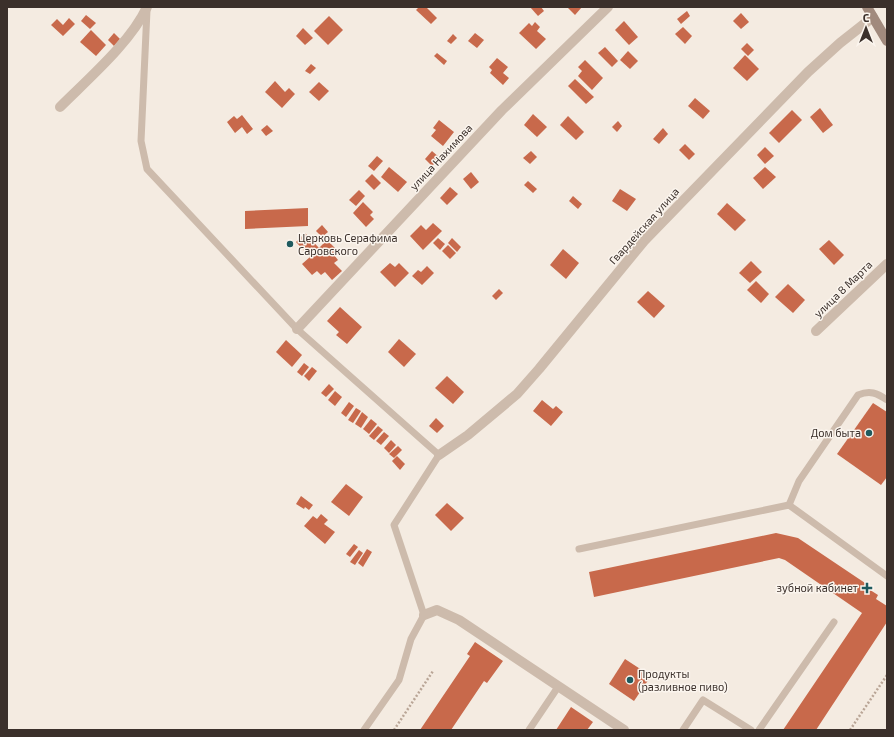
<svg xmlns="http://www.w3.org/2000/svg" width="894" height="737" viewBox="0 0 894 737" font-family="'Exo 2',sans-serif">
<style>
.building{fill:#c8694b}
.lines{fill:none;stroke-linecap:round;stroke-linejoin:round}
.path{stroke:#b9a596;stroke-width:2.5;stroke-dasharray:2 2;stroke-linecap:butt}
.lane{stroke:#cdbbac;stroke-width:7}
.street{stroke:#cdbbac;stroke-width:10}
.secondary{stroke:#a18a7d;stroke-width:10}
.poi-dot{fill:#1f5a5e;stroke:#fbf5ee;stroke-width:1.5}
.labels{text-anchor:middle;stroke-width:3;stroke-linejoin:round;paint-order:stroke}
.street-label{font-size:11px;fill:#3b302b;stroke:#fbf5ee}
.poi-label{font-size:11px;fill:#3b302b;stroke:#fbf5ee;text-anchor:start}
</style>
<rect width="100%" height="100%" fill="#f4ebe1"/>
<g class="building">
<polygon points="419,7 426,7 437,18 431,24 416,10"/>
<polygon points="530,7 541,7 544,11 538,16"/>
<polygon points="567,7 582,7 575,15"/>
<polygon points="687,11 690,16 681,24 677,19"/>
<polygon points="741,13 749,22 741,29 733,21"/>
<polygon points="86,15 96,23 90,29 81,21"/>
<polygon points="329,16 343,30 328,45 314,31"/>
<polygon points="69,18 75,24 63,36 51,25 57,19 63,25"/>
<polygon points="624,21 638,37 629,45 615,30"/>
<polygon points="535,22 540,27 537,31 546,39 536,49 519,33 529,23 532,26"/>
<polygon points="683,27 692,36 685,44 675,34"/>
<polygon points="303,28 313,38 305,45 296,36"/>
<polygon points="91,30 106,45 96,56 80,42"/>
<polygon points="114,33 120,39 114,46 108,40"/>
<polygon points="475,33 484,40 477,48 468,41"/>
<polygon points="453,34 457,38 451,44 447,41"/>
<polygon points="747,43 754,50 748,56 741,49"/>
<polygon points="605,47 618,61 612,67 598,53"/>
<polygon points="628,51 638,61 630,69 620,60"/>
<polygon points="437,53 447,61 444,65 434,56"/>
<polygon points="745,55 759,69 747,81 733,68"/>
<polygon points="497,58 508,67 503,73 509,78 503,85 490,73 492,70 489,67"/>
<polygon points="585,60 603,78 592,90 578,76 582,71 578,67"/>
<polygon points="311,64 316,68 310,74 305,71"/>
<polygon points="575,79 594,97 586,104 568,86"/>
<polygon points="275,81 285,92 289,88 295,94 282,108 265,92"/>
<polygon points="319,82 329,91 319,101 309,92"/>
<polygon points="695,98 710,111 703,119 688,106"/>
<polygon points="820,108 833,125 823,133 810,117"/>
<polygon points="792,110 802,120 779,143 769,133"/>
<polygon points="533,114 547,127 537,137 524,125"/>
<polygon points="242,115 253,129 247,134 242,127 235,133 227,122 234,116 237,119"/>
<polygon points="568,116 584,132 576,140 560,125"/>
<polygon points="439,120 454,132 443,146 431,136 436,130 433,128"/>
<polygon points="618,121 622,126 617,132 612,127"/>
<polygon points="267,125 273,131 266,136 261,130"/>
<polygon points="663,128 668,134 659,144 653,139"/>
<polygon points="685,144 695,154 689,160 679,150"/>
<polygon points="765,147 774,156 765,164 757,155"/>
<polygon points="432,151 440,158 432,166 425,159"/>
<polygon points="531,151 537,157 530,164 523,158"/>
<polygon points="377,156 383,161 374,171 368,166"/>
<polygon points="389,167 407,182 398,192 381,177"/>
<polygon points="765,167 776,177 763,189 753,178"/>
<polygon points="471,172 479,182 471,189 463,179"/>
<polygon points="372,174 381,183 374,190 365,181"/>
<polygon points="528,181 537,189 533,193 524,185"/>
<polygon points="450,187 458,194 447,205 440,198"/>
<polygon points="620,189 636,199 627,211 612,201"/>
<polygon points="359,190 365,196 356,206 349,200"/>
<polygon points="573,196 582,204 578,209 569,201"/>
<polygon points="363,202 373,212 370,215 374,219 366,227 353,213"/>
<polygon points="727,203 746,220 735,231 717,214"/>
<polygon points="308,208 308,226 245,229 245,211"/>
<polygon points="433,223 442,231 423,250 410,236 421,225 426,230"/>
<polygon points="322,225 328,232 322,237 316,231"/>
<polygon points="305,233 319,248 327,240 338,251 334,255 338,260 334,263 342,271 332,280 325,272 321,275 317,271 312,275 302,264 310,257 296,242"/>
<polygon points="438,238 445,244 440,250 433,243"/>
<polygon points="452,238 461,247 457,252 448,243"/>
<polygon points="829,240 844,255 834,265 819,249"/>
<polygon points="448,245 456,253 450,259 442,251"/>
<polygon points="563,249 579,263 566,279 550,265"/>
<polygon points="751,261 762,272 750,283 739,273"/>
<polygon points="390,263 395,267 399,263 409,273 395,287 380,272"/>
<polygon points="427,266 434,273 422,285 412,276 418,270 421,272"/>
<polygon points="756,281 769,294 761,303 747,290"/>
<polygon points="788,284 805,300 793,313 775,297"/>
<polygon points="499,289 503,293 496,300 492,296"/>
<polygon points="648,291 665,306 654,318 637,302"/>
<polygon points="340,307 362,327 347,344 336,335 339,332 327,321"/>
<polygon points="399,339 416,354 404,367 388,352"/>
<polygon points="286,340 302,355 292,367 276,352"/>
<polygon points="304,363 309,367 302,376 297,372"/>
<polygon points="312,367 317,371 309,381 304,376"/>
<polygon points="447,376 464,392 453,404 435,388"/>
<polygon points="329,384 334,389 326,397 321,393"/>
<polygon points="335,391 342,397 335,406 328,400"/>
<polygon points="542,400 553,409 556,406 563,412 551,426 533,411"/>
<polygon points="349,402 354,406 346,417 341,413"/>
<polygon points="873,403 887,412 887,477 881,485 837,454"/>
<polygon points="356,408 361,411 353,423 348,420"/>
<polygon points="362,412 368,417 361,428 355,424"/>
<polygon points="436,418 444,426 437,433 429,426"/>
<polygon points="371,419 377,424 369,434 363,429"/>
<polygon points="378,426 383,430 374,440 369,436"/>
<polygon points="384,432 389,436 381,445 376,441"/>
<polygon points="391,440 396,445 389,453 384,448"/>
<polygon points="398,446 402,450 394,458 389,454"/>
<polygon points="397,456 405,464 400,470 392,461"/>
<polygon points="346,484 363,497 349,516 331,502"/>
<polygon points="301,496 313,505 309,510 305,507 304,509 296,504"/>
<polygon points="447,503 464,518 451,531 435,515"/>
<polygon points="321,514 328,520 324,524 335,532 325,544 304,526 313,516 317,519"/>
<polygon points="776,533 798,538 868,585 867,588 878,595 876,599 887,606 887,622 816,730 783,730 862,613 785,560 779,558 594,597 589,572"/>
<polygon points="354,544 358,547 350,557 346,554"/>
<polygon points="367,549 372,552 363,567 358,563"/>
<polygon points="359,550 363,553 355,565 350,562"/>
<polygon points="475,642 503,661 487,683 484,681 451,730 420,730 470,656 467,654"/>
<polygon points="625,659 651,676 634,701 609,684"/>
<polygon points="571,707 593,722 587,730 556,730"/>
</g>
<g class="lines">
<g class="path">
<polyline points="394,730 433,671"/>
<polyline points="850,730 887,675"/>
</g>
<g class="lane">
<polyline points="147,10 141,141 147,169 297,329 439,455 394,525 424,615 411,639 399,680 364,730"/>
<path d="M789,505L799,481L858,395C870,390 877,393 887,400"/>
<polyline points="579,549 789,505 887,576"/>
<polyline points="529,730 558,687"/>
<polyline points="683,730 703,700 751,730"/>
<polyline points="759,730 834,622"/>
</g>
<g class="street">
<path d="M60,107C88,79 131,42 147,7"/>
<polyline points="297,329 502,110 608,7"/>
<polyline points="816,331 887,264"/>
<polyline points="439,455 468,435 517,394 539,369 644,241 808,72 840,43 873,17"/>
<polyline points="424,615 437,610 459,620 624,730"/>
</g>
<polyline class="secondary" points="867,7 887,41"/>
</g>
<g class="poi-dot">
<circle cx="290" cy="244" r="4"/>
<circle cx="869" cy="433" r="4"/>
<path d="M865 582h4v4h4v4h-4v4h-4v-4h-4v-4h4z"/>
<circle cx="630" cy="680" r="4"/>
</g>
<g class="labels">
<g class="street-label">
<text transform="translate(441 157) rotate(-47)" y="4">улица Нахимова</text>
<text transform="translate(644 226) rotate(-48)" y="4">Гвардейская улица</text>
<text transform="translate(843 289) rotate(-44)" y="4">улица 8 Марта</text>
</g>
<g class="poi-label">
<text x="298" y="242">Церковь Серафима<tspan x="298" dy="13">Саровского</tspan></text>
<text x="861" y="437" text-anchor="end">Дом быта</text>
<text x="858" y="592" text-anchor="end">зубной кабинет</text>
<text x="638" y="678">Продукты<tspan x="638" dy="13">(разливное пиво)</tspan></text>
</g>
</g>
<rect width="894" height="737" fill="none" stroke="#3b302b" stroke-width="16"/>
<g transform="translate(866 28)" stroke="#fbf5ee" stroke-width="3" paint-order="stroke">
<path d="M0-3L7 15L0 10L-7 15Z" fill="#3b302b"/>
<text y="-6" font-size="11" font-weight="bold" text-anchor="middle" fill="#3b302b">С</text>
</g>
</svg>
